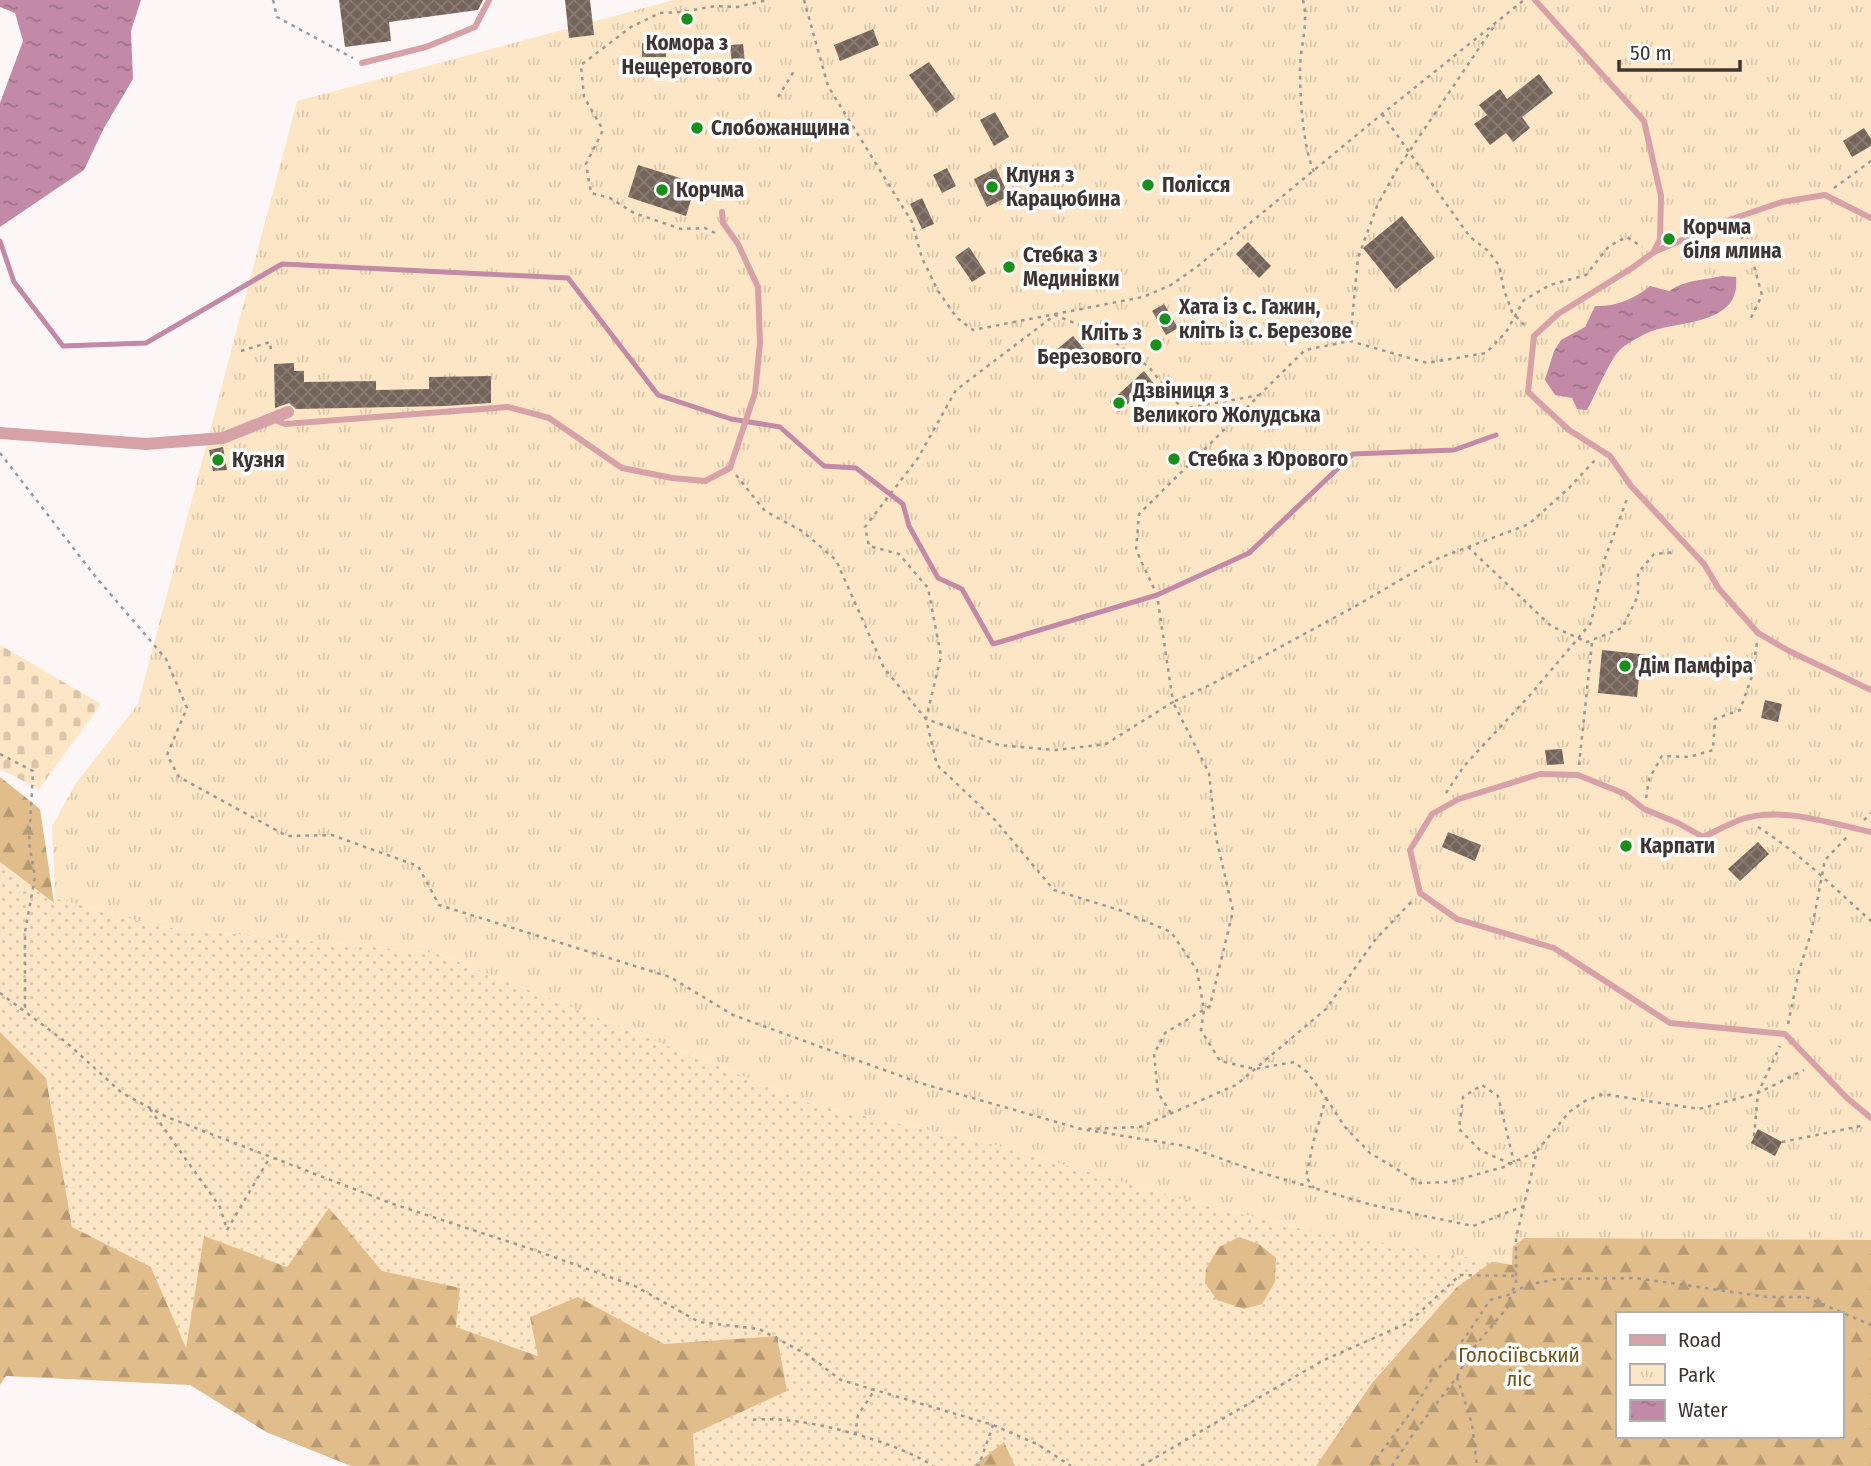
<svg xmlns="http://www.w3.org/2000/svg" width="1871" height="1466" viewBox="0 0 1871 1466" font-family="'Fira Sans Condensed',sans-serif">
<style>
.grass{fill:url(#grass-dots)}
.forest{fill:url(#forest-firs);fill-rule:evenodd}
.cemetery{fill:url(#cemetery-stones)}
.park{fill:url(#park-tufts)}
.water{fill:url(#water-ripples)}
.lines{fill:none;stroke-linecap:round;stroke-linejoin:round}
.stream{stroke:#c28aa6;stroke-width:5}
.building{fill:url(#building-cross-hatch)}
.path{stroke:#9e9795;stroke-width:2.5;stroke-dasharray:3.5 5;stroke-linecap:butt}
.lane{stroke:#d6a2a8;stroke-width:6}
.street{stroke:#d6a2a8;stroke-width:12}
.poi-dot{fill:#1a901c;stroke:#fff;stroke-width:2.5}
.labels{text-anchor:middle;stroke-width:7;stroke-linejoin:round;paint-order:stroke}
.poi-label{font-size:21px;font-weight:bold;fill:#3f3634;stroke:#fff;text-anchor:start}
.park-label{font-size:21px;fill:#735116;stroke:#fff}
</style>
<defs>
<pattern id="grass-dots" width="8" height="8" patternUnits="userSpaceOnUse" patternTransform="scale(1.75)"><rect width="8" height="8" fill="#fde6c5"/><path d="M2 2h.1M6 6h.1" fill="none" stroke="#dac6aa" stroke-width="1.8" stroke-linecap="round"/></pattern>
<pattern id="forest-firs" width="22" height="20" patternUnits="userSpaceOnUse" patternTransform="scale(1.75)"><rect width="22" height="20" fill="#e0bd8b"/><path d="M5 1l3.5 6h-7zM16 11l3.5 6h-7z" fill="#b79a72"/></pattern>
<pattern id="cemetery-stones" width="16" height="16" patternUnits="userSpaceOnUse" patternTransform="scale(1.75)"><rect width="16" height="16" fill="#fde6c5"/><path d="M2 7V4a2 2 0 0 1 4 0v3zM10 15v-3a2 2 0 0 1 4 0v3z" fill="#dac6aa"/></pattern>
<pattern id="park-tufts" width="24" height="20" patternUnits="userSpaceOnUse" patternTransform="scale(1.75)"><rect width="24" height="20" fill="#fde6c5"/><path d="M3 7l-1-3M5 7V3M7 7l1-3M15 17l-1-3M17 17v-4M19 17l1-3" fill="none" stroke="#dac6aa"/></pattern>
<pattern id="water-ripples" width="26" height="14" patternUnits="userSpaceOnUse" patternTransform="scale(1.75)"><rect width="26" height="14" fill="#c28aa6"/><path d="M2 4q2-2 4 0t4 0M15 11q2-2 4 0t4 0" fill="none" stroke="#9f7288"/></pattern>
<pattern id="building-cross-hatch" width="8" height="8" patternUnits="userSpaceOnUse" patternTransform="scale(1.75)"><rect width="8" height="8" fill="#75645a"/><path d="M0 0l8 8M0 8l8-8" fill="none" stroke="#897c74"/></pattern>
</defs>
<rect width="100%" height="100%" fill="#fcf7f6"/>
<polygon class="grass" points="0,862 53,903 55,898 161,927 437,953 815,1105 988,1143 1175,1197 1302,1229 1862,1111 1456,1288 1371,1383 1316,1466 1015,1466 1004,1442 973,1466 695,1466 693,1434 787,1391 777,1336 664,1344 578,1298 539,1356 456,1327 460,1288 382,1271 329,1209 287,1267 204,1237 186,1349 151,1267 72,1227 46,1078 0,1032"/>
<g class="forest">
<polygon points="0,777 40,809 54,903 0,862"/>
<polygon points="0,1032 46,1078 72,1227 151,1267 186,1348 204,1236 287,1267 329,1208 382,1271 460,1288 456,1327 538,1356 530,1317 578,1297 664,1344 777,1336 787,1391 693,1434 695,1466 351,1466 266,1432 190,1385 6,1376 0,1385"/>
<path d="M1871,1192V1466H1316L1371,1384L1456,1288L1544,1224ZM1617,1314H1841V1436H1617Z"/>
<polygon points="1239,1237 1259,1244 1276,1258 1275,1282 1262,1304 1244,1309 1217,1300 1205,1283 1206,1269 1219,1247"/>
<polygon points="1004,1442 1015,1466 973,1466"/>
</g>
<polygon class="cemetery" points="0,645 101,704 39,789 0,769"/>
<polygon class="park" points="674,0 1871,0 1871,1240 1513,1238 1512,1265 1302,1229 1175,1197 988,1143 815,1105 437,953 161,927 55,898 52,826 76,783 138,704 297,101"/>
<g class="water">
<polygon points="0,0 141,0 131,31 133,79 104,128 84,170 0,227 0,103 23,41 15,13 0,7"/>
<path d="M1722,276L1736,277C1741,323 1685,321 1655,330C1647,332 1628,343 1622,348C1611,356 1595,396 1587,410L1577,409L1572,398L1555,395L1545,380L1554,351L1561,340L1585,327L1595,306C1614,307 1635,299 1650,286L1669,291C1688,279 1701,281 1722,276Z"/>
</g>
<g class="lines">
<polyline class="stream" points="0,241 14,282 63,346 146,343 282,264 568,278 658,395 731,419 780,427 824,466 856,468 903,504 909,526 938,578 962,589 993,644 1157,595 1249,553 1353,454 1454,450 1496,435"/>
</g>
<g class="building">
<polygon points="339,0 483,0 478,10 389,22 391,41 345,47"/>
<polygon points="565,0 590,0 594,35 569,38"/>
<polygon points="873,29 879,45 840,61 834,45"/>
<polygon points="642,43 666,44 666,57 642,57"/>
<polygon points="743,44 745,63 732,64 730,45"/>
<polygon points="929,62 955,99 936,113 909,75"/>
<polygon points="1539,74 1553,93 1522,117 1530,128 1513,142 1506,133 1490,145 1474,124 1487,115 1479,105 1500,89 1507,99"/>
<polygon points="995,112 1009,137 994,146 980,120"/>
<polygon points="1864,128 1871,139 1871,146 1852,157 1843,141"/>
<polygon points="638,165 696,183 686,216 628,197"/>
<polygon points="947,168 956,186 942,193 933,175"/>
<polygon points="996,168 1009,196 987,207 974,179"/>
<polygon points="922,198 934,224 922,229 910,204"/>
<polygon points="1402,216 1435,258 1396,289 1363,248"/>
<polygon points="1248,242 1271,266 1259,278 1236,254"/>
<polygon points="969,247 986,273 972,282 955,257"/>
<polygon points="1164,304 1178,328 1166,335 1152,311"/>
<polygon points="1073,336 1084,349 1060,369 1049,356"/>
<polygon points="294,363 294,371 304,371 304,382 376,381 376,390 429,389 429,377 491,376 491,403 445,406 296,409 289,403 275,408 274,364"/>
<polygon points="1144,371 1158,389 1148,397 1143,390 1119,412 1110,402"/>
<polygon points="223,447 227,470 213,471 209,450"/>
<polygon points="1602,650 1650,655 1648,678 1639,677 1637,697 1598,693"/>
<polygon points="1765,700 1782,704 1778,722 1761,718"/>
<polygon points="1562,749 1564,764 1547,765 1545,750"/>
<polygon points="1448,832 1481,845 1475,861 1442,847"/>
<polygon points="1758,842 1769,854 1740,881 1728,869"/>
<polygon points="1758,1129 1782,1142 1775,1156 1751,1143"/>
</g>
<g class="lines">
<g class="path">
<polyline points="273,0 277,17 353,58"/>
<polyline points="804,0 828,86 912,222 922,258 938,291 957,318 973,330 1143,297 1171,285 1198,266 1382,114 1524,0"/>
<path d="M1303,0C1309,23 1300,47 1300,70C1300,97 1303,148 1314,172"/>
<polyline points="778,97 794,71"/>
<polyline points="1382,114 1470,237 1487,250 1499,265 1504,290 1512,312 1527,328"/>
<polyline points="1834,188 1871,161"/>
<polyline points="1737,228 1752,259 1762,295 1750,320"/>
<polyline points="715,233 705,228 681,229 634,213 610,198 591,193 586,164 603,130 584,97 581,65 631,27 660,13 681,12 716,6 737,7 768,0"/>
<polyline points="1350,341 1358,258 1377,206 1396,171 1494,26"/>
<polyline points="241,351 270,342 271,350"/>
<polyline points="1260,395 1182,409 1149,367 1108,337 1055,315 956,390 918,458 865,527 869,546 899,554 928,588 941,656 926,719 937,765 995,820 1054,890 1119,910 1171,932 1197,970 1204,1010 1201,1030 1220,1061 1255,1069 1294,1062 1307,1072 1326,1098 1313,1143 1306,1177 1314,1188"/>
<polyline points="0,453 95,576 166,659 187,708 167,755 179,777 287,836 332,835 418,866 439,905 670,977 733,1015 920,1083 1081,1129 1185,1146 1259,1172 1372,1205 1473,1226 1524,1206"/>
<polyline points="736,475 765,511 802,531 836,560 884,668 926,719 999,745 1056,750 1106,744 1173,702 1157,595 1136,550 1139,514 1305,350 1350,341 1427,363 1486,353 1506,332 1524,300 1550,285 1586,275 1609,246 1627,237 1642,247"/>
<polyline points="1468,547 1551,626 1587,642 1622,628 1638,596 1638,573 1654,554 1676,552"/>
<polyline points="0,754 33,771 29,843 35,877 25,932 25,1009"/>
<polyline points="1579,765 1592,643"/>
<polyline points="1446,793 1464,766 1531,694 1591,623 1604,561 1627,499"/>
<polyline points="1646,798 1649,779 1662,756 1689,757 1713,750 1715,719 1740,710 1752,676 1757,643"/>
<polyline points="1864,820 1871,813"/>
<path d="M1758,827C1801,854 1834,888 1871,921"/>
<polyline points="0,993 67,1043 122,1093 167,1117 393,1204 534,1250 635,1286 699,1322 759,1329 806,1354 841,1380 993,1425 1037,1444 1071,1466"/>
<polyline points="1788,1024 1799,971 1811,933 1825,860 1847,837"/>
<polyline points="1326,1098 1345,1127 1370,1153 1420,1183 1449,1182 1504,1167 1537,1151"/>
<polyline points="150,1109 220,1207 227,1230 270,1157"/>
<polyline points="1171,1113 1158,1093 1154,1054 1165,1033 1210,1006 1233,911 1216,837 1209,773 1173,702 1210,685 1356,606 1434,560 1529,524 1569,488 1596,459"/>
<polyline points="1088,1129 1140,1127 1236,1085 1326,1009 1375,940 1412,901"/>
<polyline points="1754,1136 1758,1093 1780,1046"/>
<polyline points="1782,1142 1861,1126"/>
<polyline points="1511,1164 1480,1150 1459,1129 1463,1097 1482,1085 1498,1096 1514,1162"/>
<polyline points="1516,1276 1516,1238 1537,1151 1569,1112 1585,1101 1603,1094 1699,1109 1758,1093 1804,1070"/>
<polyline points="1457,1377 1472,1424 1477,1466"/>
<path d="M753,1420C797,1414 896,1441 933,1466"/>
<polyline points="855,1435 858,1415 874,1391"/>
<polyline points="976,1466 979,1465 993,1425"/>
<polyline points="1141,1466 1324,1360 1408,1323 1460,1275 1516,1276 1516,1283 1511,1294 1490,1300 1464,1339 1438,1369 1414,1408 1371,1466"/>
<polyline points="1392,1466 1413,1434 1457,1377 1470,1352 1507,1308 1511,1294 1527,1285 1557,1279 1636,1278 1767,1297 1806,1297 1871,1325"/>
</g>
<g class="lane">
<polyline points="1535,0 1644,121 1661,196 1660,239 1654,251"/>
<polyline points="362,63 426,47 475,27 489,0"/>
<polyline points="1871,218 1825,195 1782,202 1732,219 1654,252 1632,268 1558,314 1534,336 1528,392 1569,430 1610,456 1631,486 1704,564 1719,589 1758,633 1789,651 1871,690"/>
<polyline points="275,420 285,424 508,407 549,418 622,468 672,478 705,481 730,468 755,393 760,343 758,287 738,244 723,223 722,212"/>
<path d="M1871,832C1832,824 1782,806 1742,819C1729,824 1716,831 1703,837L1678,823L1644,809L1625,794L1578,775L1540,774L1459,799L1432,814L1410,850L1420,893L1457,919L1554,948L1670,1023L1785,1034L1847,1098L1871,1118"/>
</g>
<polyline class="street" points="0,433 146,444 223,438 288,412"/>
</g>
<g class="poi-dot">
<circle cx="687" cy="19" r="7"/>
<circle cx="697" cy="128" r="7"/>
<circle cx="1148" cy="185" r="7"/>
<circle cx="992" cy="187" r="7"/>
<circle cx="662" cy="190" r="7"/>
<circle cx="1669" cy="239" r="7"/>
<circle cx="1009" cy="267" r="7"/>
<circle cx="1165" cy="319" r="7"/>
<circle cx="1156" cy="345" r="7"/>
<circle cx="1119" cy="403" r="7"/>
<circle cx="1174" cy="459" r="7"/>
<circle cx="218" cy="460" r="7"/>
<circle cx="1625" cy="666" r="7"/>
<circle cx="1626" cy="846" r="7"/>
</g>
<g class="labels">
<g class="poi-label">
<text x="687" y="50" text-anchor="middle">Комора з<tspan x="687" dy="24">Нещеретового</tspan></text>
<text x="711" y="135">Слобожанщина</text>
<text x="1006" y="182">Клуня з<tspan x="1006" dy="24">Карацюбина</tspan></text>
<text x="1162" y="192">Полісся</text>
<text x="676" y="197">Корчма</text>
<text x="1683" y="234">Корчма<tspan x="1683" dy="24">біля млина</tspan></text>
<text x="1023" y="262">Стебка з<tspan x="1023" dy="24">Мединівки</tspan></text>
<text x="1179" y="314">Хата із с. Гажин,<tspan x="1179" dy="24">кліть із с. Березове</tspan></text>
<text x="1142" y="340" text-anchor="end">Кліть з<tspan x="1142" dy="24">Березового</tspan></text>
<text x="1133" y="398">Дзвіниця з<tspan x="1133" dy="24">Великого Жолудська</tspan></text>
<text x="1188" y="466">Стебка з Юрового</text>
<text x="232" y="467">Кузня</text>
<text x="1639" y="673">Дім Памфіра</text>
<text x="1640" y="853">Карпати</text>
</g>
<g class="park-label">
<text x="1519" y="1362">Голосіївський<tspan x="1519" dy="24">ліс</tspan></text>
</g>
</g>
<rect x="1616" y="1312" width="228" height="126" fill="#ffffff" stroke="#b2afae" stroke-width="2"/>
<rect x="1630" y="1335" width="35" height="10" fill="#d6a2a8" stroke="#b2afae" stroke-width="2"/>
<text x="1678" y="1347" font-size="21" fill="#3f3634">Road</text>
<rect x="1630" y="1364" width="35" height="21" fill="url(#park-tufts)" stroke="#b2afae" stroke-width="2"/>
<text x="1678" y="1382" font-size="21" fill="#3f3634">Park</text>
<rect x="1630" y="1400" width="35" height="21" fill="url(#water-ripples)" stroke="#b2afae" stroke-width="2"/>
<text x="1678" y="1417" font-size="21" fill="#3f3634">Water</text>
<path d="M1619 60v10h121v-10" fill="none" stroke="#3f3634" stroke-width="3.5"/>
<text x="1630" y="60" font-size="21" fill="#3f3634" stroke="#ffffff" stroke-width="5" paint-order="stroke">50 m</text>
</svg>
